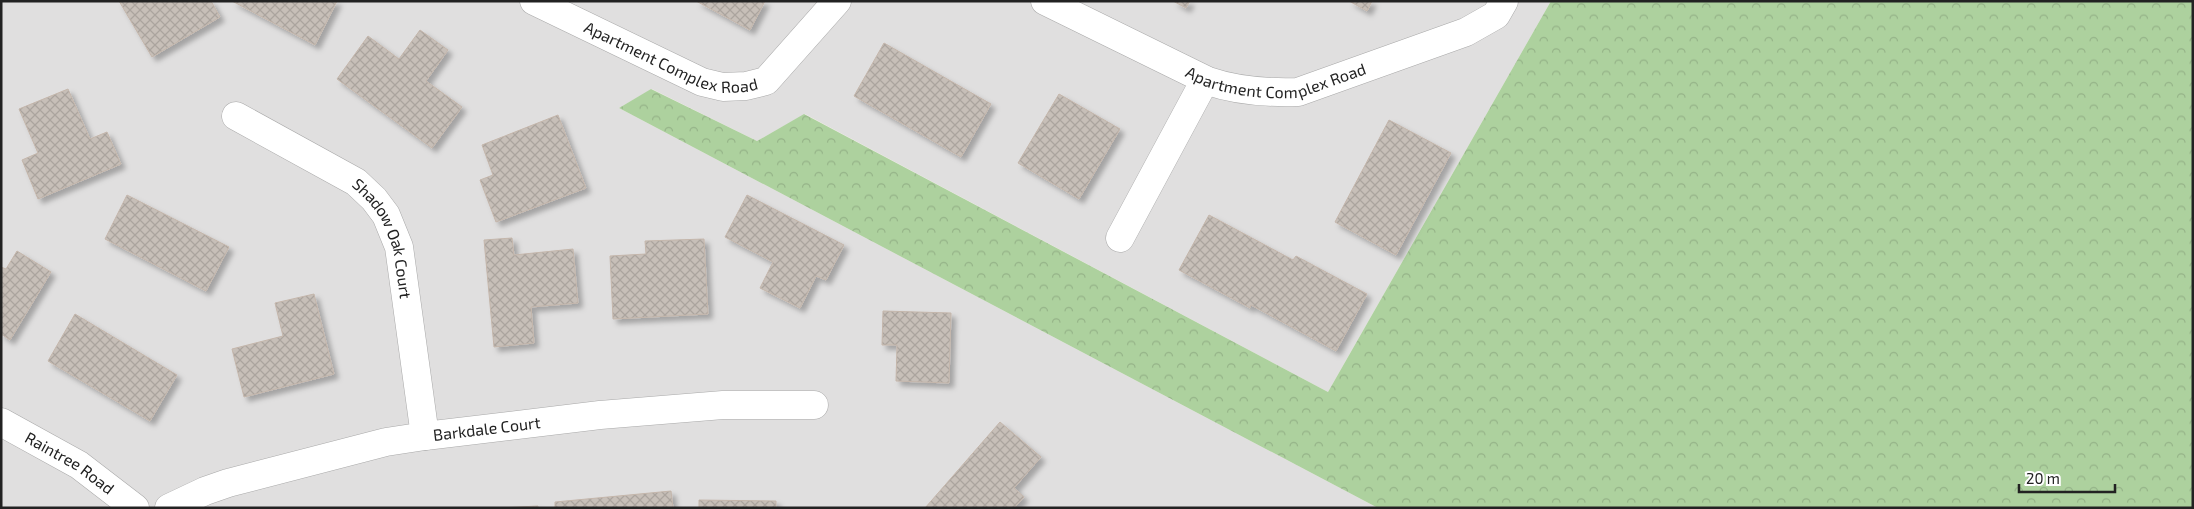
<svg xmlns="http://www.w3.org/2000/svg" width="2194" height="509" viewBox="0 0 2194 509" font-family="'Exo 2',sans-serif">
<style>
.residential{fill:#e0dfdf}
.forest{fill:url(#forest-crowns)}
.building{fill:url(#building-cross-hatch);stroke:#c4b6ab;filter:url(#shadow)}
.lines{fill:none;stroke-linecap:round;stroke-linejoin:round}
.minor-casing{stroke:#a9a9a9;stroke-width:29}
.minor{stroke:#fff;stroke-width:28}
.labels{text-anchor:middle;stroke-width:4;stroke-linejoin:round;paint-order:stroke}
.street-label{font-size:16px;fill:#222;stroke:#fff}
</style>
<defs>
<pattern id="forest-crowns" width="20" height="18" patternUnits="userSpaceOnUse" patternTransform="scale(1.25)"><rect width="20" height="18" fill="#add19e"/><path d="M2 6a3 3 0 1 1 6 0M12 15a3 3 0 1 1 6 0" fill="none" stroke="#95b388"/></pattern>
<pattern id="building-cross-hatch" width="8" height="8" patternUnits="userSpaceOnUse" patternTransform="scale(1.25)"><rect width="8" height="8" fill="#c7bfb8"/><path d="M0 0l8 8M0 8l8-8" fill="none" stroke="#aba49e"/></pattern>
<filter id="shadow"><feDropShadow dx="4.5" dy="4.5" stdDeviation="2.5" flood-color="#0004"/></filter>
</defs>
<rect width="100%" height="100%" fill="#f2efe9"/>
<polygon class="residential" points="1,1 1551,1 1328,392 805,114 757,141 652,89 619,108 1378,508 1,508"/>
<polygon class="forest" points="1551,1 2193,1 2193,508 1378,508 619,108 651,89 757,141 804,114 1328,392"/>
<g class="building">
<polygon points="119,1 211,1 220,17 152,57"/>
<polygon points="232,1 337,1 315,45"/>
<polygon points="696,1 765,1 750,30"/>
<polygon points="1173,1 1190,1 1186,8"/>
<polygon points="1349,1 1372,1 1367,11"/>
<polygon points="420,30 448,50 426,81 462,107 432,148 337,79 368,36 399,59"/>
<polygon points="884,43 991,104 961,157 854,96"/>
<polygon points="68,89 90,139 107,132 121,164 38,199 22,160 38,153 19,109"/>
<polygon points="1059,94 1120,129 1079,199 1018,163"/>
<polygon points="558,115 586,188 496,222 480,180 493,175 482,145"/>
<polygon points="1389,120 1451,153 1396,255 1335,222"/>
<polygon points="127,195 229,247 206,291 105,239"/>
<polygon points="747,195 844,245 826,280 816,276 800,308 760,288 773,262 725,237"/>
<polygon points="1209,215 1293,260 1296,256 1367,294 1336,351 1251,305 1250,308 1179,270"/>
<polygon points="512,238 514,255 573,249 578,303 531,307 534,343 494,347 484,240"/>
<polygon points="704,239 708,314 613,319 610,256 646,254 645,241"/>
<polygon points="17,251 51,272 10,340 1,334 1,267 6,269"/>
<polygon points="314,294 334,374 244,397 232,349 283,336 275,303"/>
<polygon points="883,311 951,313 949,383 896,381 897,345 882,345"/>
<polygon points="75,314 177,375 150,421 48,361"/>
<polygon points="1000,422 1041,457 1014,488 1024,497 1014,508 925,508"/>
<polygon points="671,491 673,508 555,508 555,502"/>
<polygon points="699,500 776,501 776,508 699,508"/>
<polygon points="538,506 538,508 498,508"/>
</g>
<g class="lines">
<g class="minor-casing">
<g id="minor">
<path id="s1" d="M534,1L702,82L723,87L746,86L766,81L837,1"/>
<path id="s2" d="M1045,1L1208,81C1237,91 1267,93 1298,92L1466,32L1496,15L1504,1"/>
<path id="s3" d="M236,116L356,182L374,199L386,215L399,247L425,436"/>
<polyline points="1120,238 1205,80"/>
<path id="s4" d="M1,422L79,465L135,508"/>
<path id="s5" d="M169,508L205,491L228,483L386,442L425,436L600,415L723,405H814"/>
</g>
</g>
<use href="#minor" class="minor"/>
</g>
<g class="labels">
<g class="street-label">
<text dy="6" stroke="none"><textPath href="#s1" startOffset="150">Apartment Complex Road</textPath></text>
<text dy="6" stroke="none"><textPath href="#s2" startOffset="251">Apartment Complex Road</textPath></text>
<text dy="6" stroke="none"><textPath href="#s3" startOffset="202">Shadow Oak Court</textPath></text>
<text dy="6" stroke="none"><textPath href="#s5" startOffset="329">Barkdale Court</textPath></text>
<text dy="6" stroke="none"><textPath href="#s4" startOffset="80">Raintree Road</textPath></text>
</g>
</g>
<rect width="2194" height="509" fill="none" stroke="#222222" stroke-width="5"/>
<path d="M2019 484v8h96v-8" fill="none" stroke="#222222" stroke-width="2.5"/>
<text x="2026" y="484" font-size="15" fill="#222222" stroke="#ffffff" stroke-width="4" paint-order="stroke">20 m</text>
</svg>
